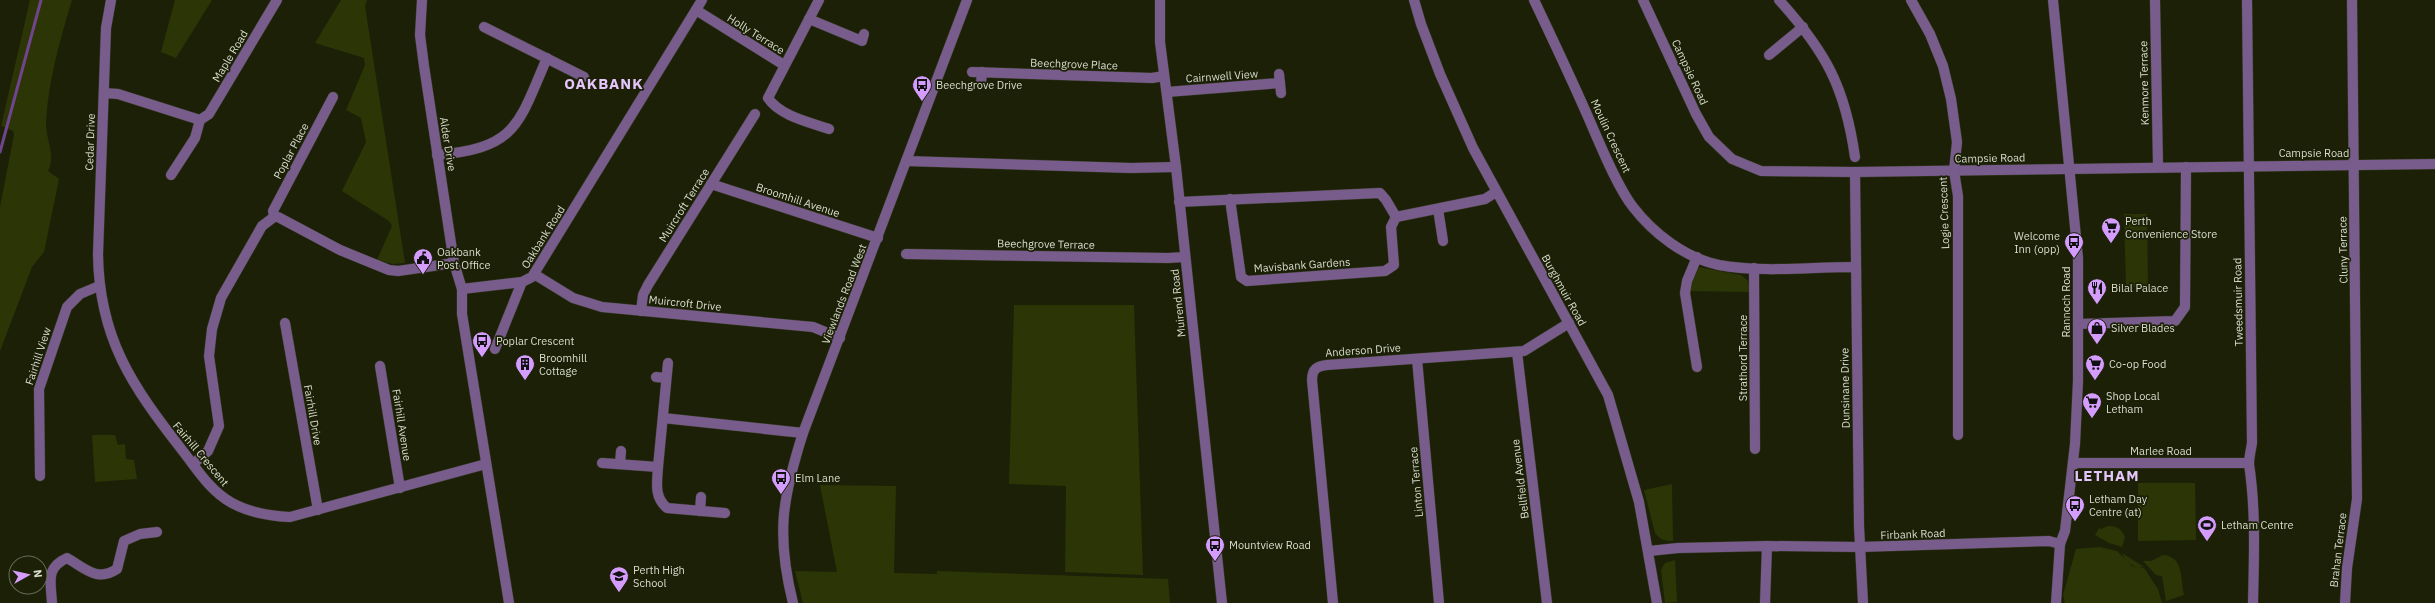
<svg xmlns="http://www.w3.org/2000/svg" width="2435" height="603" viewBox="0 0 2435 603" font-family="'IBM Plex Sans',sans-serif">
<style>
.green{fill:#2c3505}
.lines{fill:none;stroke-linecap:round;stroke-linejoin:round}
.stream{stroke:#71458d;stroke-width:3}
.minor-casing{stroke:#363a23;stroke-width:11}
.minor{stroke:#785c8c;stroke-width:10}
.labels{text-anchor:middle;stroke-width:3.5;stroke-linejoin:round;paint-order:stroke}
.street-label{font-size:11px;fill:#d9ddcd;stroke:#1b2007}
.poi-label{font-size:11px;fill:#d9ddcd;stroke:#1b2007;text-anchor:start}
.district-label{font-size:15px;font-weight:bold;letter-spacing:1px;fill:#e5c6fc;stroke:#1b2007}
</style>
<rect width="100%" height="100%" fill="#1b2007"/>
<g class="green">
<path d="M30,0H72C60,40 48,81 46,123C46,140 56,156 48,171L59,179L44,252L32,267L0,351V207L14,135L13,131L1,126Z"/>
<polygon points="175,0 212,0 176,58 161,52"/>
<polygon points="341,0 367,0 365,6 405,263 393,264 377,260 392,226 389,221 342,191 366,142 361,118 346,110 365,65 364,58 315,43"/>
<polygon points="2124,214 2147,214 2148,287 2126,287"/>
<polygon points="1698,267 1741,275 1748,281 1750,292 1689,291 1690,283"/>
<polygon points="1014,305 1134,305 1143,575 1065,572 1066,486 1009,484"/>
<polygon points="92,435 115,435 118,445 125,444 126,459 134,460 137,479 95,482"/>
<polygon points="2138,483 2195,483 2196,540 2138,541"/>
<path d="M1672,484L1673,541C1665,541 1660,540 1655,533L1644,490Z"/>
<polygon points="820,485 896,486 894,573 937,574 937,571 1168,579 1170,603 803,603 795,571 837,572"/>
<path d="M2107,526C2117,526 2121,528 2125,537L2122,547L2109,543L2095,535L2099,528L2102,529Z"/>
<polygon points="2100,547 2117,551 2132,566 2144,568 2158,589 2162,603 2065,603 2063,595 2076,549"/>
<path d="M2122,553L2144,567C2133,568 2126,563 2122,553Z"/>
<path d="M2163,555C2184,557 2180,577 2184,595L2166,601L2162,576L2156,575L2143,561H2151Z"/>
<polygon points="1675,560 1677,602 1665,603 1661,570 1665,563"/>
</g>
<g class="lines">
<polyline class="stream" points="0,152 41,0"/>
<g class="minor-casing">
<g id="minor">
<path d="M111,0L106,28L98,254C99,338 132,386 182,450C197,469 210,491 232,503C250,513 270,516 290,517L486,464"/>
<polyline points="422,0 420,35 424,66 454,263 462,289 462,314 509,603"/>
<path d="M819,0L768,98C780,116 809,122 829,129"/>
<polyline points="1160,0 1160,42 1176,167 1222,603"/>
<polyline points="1414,0 1421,24 1440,74 1473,148 1608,395 1639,502 1657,603"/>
<path d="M1534,0C1554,42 1574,84 1592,126C1602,149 1618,188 1633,207C1653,233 1685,258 1719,265C1763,273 1810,267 1855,267L1856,270"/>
<polyline points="1643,0 1696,114 1709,137 1732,159 1761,171 1855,172 2435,164"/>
<path d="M1779,0C1826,52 1845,87 1855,157"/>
<polyline points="1911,0 1930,34 1943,66 1951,99 1957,142 1954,171 1958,196 1958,435"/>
<polyline points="2053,0 2078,258 2078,381 2075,444 2065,531 2060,544 2056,603"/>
<polyline points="2155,0 2158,166"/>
<path d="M2247,0L2252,443C2251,449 2249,458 2249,464C2256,510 2254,557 2253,603"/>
<polyline points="696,10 784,65"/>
<polyline points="809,19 862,41 864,34"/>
<polyline points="484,27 584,77"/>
<polyline points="1769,55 1803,27"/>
<polyline points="972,72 1152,78 1164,76"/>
<polyline points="1279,74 1281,93"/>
<polyline points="981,83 982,72"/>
<polyline points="1167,92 1280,83"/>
<polyline points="104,93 118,94 200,120"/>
<path d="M437,155C517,148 518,125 547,58"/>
<polyline points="906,161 1131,168 1176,167"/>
<polyline points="1855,172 1859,526 1863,603"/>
<polyline points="171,175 195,138 200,120 209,114 277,0"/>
<polyline points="711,184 878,238"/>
<polyline points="1230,199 1241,277 1247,281 1385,271 1394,265 1391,227 1396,217"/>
<polyline points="1179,202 1380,193 1386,200 1396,217 1485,199 1496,192"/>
<polyline points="1438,209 1443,241"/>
<polyline points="274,217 273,211 333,97"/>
<polyline points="906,254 1168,258 1185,257"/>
<polyline points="1754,268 1755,449"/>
<polyline points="534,274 573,298 602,307 813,327 840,338"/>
<polyline points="462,289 522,282 532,277 702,0"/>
<polyline points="641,311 643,295 648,285 755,114"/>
<polyline points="285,323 318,510"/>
<polyline points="2078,324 2175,321 2185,307 2186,167"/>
<polyline points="495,349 522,282"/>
<polyline points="1517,352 1547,603"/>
<polyline points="1417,359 1439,603"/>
<polyline points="380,366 400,488"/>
<polyline points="1697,367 1685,293 1687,281 1697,257"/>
<polyline points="656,377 666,378"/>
<polyline points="663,418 803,433"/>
<path d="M602,463L658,467C657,483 654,497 667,508L725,513"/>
<polyline points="2073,463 2249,463"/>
<polyline points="193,464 208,451 219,426 209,356 212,329 221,298 262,226 274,217 278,217 340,250 389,270 398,271 454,263"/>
<polyline points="620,464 621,451"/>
<polyline points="658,467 668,363"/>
<polyline points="40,476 39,389 67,307 80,294 99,286"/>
<polyline points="700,511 701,497"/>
<polyline points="1649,551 1678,548 1767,546 1860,547 2049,541 2060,544"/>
<path d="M52,603C51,582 45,568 67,558C86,569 97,582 117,569L124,541L140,534L157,532"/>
<path d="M793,603C776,535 782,499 803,433L967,0"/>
<path d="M1333,603L1312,380C1312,369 1317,366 1327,365L1524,351L1569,323"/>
<polyline points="1765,603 1767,546"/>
<polyline points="2345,603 2347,568 2357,499 2352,0"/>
</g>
</g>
<use href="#minor" class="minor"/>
</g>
<defs>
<g id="bus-pin" transform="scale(1)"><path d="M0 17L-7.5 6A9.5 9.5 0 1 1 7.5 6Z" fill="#d49cfc" stroke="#1b2007"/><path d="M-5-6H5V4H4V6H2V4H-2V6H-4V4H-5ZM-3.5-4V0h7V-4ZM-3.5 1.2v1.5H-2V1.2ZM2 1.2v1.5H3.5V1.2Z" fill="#111"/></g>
<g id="supermarket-pin" transform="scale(1)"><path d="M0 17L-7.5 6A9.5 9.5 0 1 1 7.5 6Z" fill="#d49cfc" stroke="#1b2007"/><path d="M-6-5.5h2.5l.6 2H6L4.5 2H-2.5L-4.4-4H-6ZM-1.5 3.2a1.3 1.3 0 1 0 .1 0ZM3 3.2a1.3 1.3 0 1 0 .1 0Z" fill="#111"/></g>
<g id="civic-pin" transform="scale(1)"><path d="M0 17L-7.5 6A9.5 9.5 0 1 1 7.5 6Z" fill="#d49cfc" stroke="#1b2007"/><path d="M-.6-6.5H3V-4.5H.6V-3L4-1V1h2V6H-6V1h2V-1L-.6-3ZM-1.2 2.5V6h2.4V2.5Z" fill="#111"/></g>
<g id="restaurant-pin" transform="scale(1)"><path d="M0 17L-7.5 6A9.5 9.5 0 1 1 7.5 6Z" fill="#d49cfc" stroke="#1b2007"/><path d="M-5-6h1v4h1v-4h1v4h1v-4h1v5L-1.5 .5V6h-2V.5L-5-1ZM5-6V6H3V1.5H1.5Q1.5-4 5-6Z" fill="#111"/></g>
<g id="shop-pin" transform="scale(1)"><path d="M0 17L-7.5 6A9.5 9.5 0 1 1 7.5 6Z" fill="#d49cfc" stroke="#1b2007"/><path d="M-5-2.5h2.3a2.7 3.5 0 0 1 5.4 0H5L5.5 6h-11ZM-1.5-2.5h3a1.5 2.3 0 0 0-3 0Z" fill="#111"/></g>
<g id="building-pin" transform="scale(1)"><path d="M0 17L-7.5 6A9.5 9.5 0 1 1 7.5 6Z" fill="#d49cfc" stroke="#1b2007"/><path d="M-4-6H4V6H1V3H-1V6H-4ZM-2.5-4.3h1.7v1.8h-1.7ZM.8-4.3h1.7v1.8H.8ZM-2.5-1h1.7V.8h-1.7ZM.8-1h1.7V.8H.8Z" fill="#111"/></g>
<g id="stadium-pin" transform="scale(1)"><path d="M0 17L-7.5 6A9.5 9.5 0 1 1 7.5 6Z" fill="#d49cfc" stroke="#1b2007"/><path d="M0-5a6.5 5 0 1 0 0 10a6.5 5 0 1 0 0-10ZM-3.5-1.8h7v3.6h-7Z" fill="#111"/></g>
<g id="school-pin" transform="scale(1)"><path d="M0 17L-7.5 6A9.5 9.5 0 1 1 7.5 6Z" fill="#d49cfc" stroke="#1b2007"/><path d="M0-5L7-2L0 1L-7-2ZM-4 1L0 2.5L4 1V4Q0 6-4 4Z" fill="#111"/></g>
</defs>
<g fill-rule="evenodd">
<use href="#bus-pin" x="922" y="85"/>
<use href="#supermarket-pin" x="2111" y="227"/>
<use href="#bus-pin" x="2074" y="242"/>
<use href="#civic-pin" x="423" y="258"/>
<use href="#restaurant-pin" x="2097" y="288"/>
<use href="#shop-pin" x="2097" y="328"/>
<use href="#bus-pin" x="482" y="341"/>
<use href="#building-pin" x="525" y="364"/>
<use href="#supermarket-pin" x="2095" y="364"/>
<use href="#supermarket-pin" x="2092" y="402"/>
<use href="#bus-pin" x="781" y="478"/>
<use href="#bus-pin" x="2075" y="505"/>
<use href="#stadium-pin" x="2207" y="525"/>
<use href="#bus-pin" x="1215" y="545"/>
<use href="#school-pin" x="619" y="576"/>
</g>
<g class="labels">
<g class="street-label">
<text transform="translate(756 34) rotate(32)" y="4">Holly Terrace</text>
<text transform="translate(230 56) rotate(-59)" y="4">Maple Road</text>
<text transform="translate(1074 64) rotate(2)" y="4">Beechgrove Place</text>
<text transform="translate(1690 72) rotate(65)" y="4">Campsie Road</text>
<text transform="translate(1222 76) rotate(-4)" y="4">Cairnwell View</text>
<text transform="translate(2144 83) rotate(-91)" y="4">Kenmore Terrace</text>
<text transform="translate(1611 136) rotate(65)" y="4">Moulin Crescent</text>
<text transform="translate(90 142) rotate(-88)" y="4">Cedar Drive</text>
<text transform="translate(448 144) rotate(81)" y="4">Alder Drive</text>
<text transform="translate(291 151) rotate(-62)" y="4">Poplar Place</text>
<text x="2314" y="157">Campsie Road</text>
<text transform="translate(1990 158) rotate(-1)" y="4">Campsie Road</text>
<text transform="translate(798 200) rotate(18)" y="4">Broomhill Avenue</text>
<text transform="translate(684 205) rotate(-58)" y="4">Muircroft Terrace</text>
<text transform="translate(1944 213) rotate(-92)" y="4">Logie Crescent</text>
<text transform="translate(543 237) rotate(-58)" y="4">Oakbank Road</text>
<text transform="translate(1046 244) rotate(1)" y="4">Beechgrove Terrace</text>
<text transform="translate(2343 250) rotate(-91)" y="4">Cluny Terrace</text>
<text transform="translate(1302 265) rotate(-4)" y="4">Mavisbank Gardens</text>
<text transform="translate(1564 290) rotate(61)" y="4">Burghmuir Road</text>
<text transform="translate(844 294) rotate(-69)" y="4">Viewlands Road West</text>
<text transform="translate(2066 302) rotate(-90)" y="4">Rannoch Road</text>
<text transform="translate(2238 302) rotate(-91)" y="4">Tweedsmuir Road</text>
<text transform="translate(685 303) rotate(6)" y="4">Muircroft Drive</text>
<text transform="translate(1178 303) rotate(-96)" y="4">Muirend Road</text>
<text transform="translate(1363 350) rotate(-4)" y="4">Anderson Drive</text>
<text transform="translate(38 356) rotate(-72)" y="4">Fairhill View</text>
<text transform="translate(1743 358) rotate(-90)" y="4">Strathord Terrace</text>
<text transform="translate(1845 388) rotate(-91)" y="4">Dunsinane Drive</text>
<text transform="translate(313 415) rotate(80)" y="4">Fairhill Drive</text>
<text transform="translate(402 425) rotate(81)" y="4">Fairhill Avenue</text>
<text x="2161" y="455">Marlee Road</text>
<text transform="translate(201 454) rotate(50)" y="4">Fairhill Crescent</text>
<text transform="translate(1520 479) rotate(-97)" y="4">Bellfield Avenue</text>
<text transform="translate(1416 482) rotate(-95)" y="4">Linton Terrace</text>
<text transform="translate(1913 534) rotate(-2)" y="4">Firbank Road</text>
<text transform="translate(2338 550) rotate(-83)" y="4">Brahan Terrace</text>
</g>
<g class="poi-label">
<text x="936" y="89">Beechgrove Drive</text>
<text x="2125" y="225">Perth<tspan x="2125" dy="13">Convenience Store</tspan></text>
<text x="2060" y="240" text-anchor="end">Welcome<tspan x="2060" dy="13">Inn (opp)</tspan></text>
<text x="437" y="256">Oakbank<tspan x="437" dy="13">Post Office</tspan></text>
<text x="2111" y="292">Bilal Palace</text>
<text x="2111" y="332">Silver Blades</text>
<text x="496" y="345">Poplar Crescent</text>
<text x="539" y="362">Broomhill<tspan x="539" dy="13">Cottage</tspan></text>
<text x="2109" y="368">Co-op Food</text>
<text x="2106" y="400">Shop Local<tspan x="2106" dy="13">Letham</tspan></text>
<text x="795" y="482">Elm Lane</text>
<text x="2089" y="503">Letham Day<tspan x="2089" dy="13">Centre (at)</tspan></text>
<text x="2221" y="529">Letham Centre</text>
<text x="1229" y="549">Mountview Road</text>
<text x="633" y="574">Perth High<tspan x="633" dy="13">School</tspan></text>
</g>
<g class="district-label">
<text x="604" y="89">OAKBANK</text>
<text x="2107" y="481">LETHAM</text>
</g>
</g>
<g transform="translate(28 575) rotate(82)"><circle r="19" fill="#1b2007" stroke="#676c56"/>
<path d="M0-3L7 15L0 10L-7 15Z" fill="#d49cfc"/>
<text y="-6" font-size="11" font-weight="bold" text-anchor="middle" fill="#d9ddcd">N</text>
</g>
</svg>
